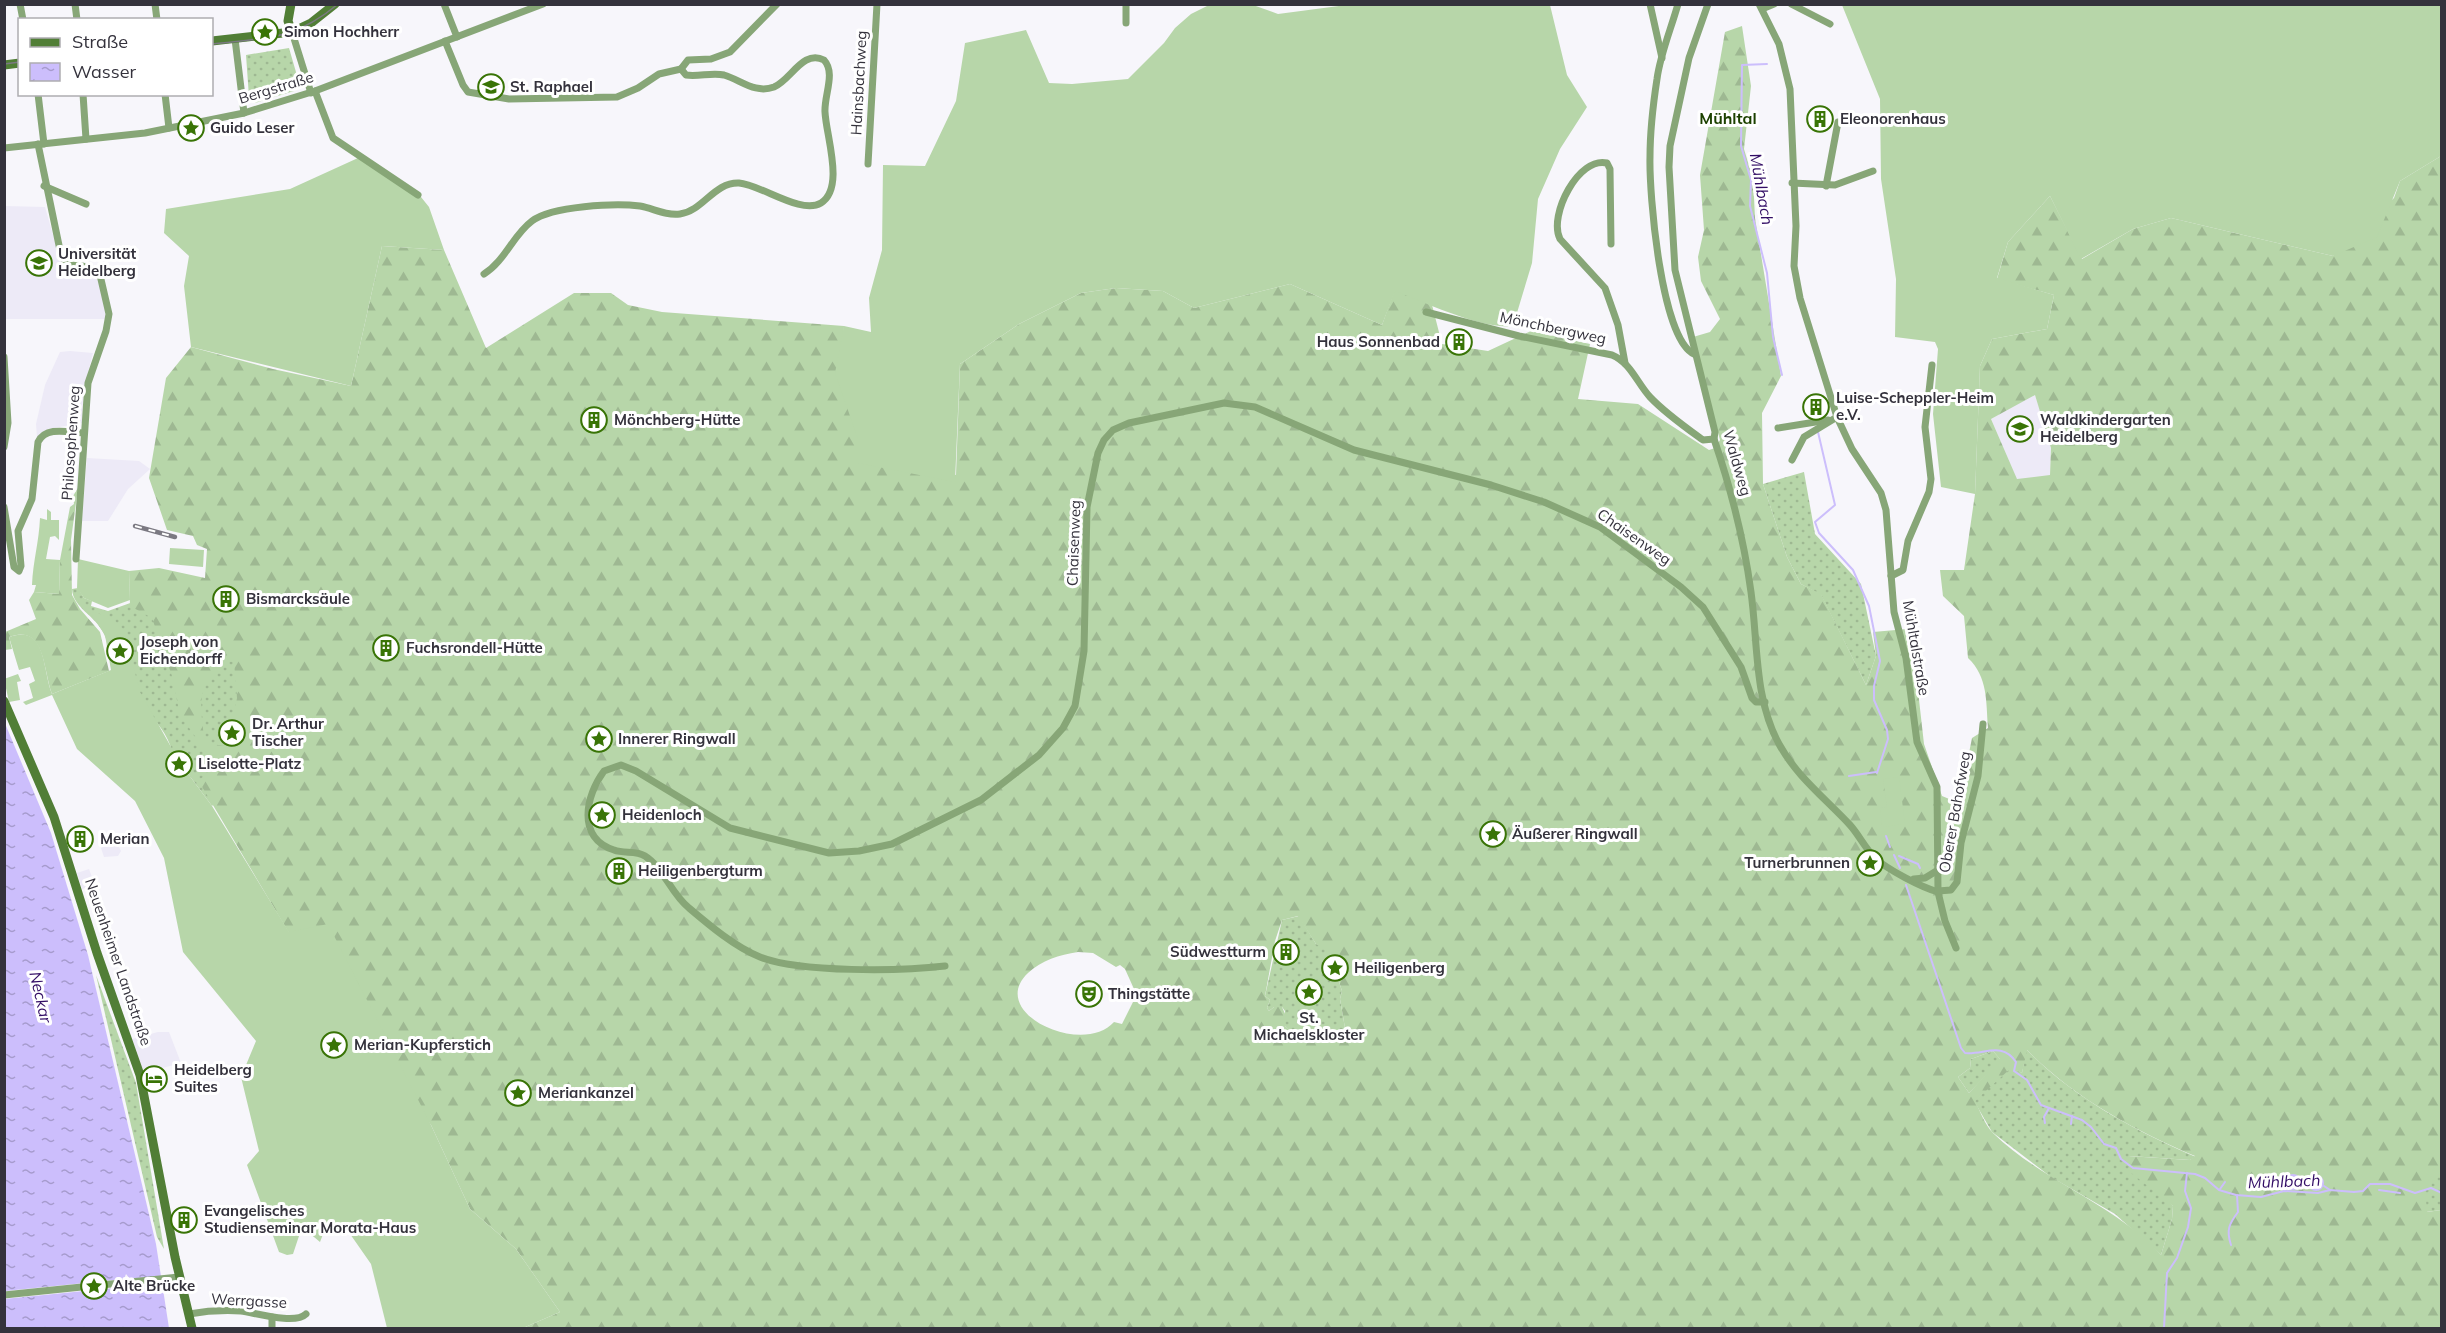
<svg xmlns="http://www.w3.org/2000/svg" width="2446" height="1333" viewBox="0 0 2446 1333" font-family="Mulish,sans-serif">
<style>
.built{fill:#edeaf7}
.grass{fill:url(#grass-dots)}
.forest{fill:url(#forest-firs);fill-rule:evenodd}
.garden{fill:#b7d6a9}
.water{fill:url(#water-ripples)}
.pier{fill:#f7f6fb}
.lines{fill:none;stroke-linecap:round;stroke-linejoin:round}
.stream{stroke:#ccbefc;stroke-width:2}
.street{stroke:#87a677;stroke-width:7}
.secondary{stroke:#517e36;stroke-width:9}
.tram{stroke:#7b7982;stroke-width:1.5}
.rail-casing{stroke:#7b7982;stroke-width:4.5}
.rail{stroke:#fff;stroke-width:2;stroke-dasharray:7;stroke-linecap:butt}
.labels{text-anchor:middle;stroke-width:6;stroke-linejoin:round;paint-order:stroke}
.poi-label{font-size:15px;font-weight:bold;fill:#34323c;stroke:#fff;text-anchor:start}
.street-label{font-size:15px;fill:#34323c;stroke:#fff}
.neighbourhood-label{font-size:16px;font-weight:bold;fill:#1c4100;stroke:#fff}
.water-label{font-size:16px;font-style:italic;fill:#320d65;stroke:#fff}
</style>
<defs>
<pattern id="grass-dots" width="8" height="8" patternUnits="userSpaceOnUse" patternTransform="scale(1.5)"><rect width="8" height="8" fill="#b7d6a9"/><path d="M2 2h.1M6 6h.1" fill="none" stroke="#9eb892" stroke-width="1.8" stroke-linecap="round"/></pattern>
<pattern id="forest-firs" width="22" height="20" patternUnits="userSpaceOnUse" patternTransform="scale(1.5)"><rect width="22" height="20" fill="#b7d6a9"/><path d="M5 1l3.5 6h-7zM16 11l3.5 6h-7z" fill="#9eb892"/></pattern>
<pattern id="water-ripples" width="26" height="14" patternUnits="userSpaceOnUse" patternTransform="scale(1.5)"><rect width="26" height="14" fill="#ccbefc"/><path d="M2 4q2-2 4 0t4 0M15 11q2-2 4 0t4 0" fill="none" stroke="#a69bcd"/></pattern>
</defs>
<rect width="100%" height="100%" fill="#f7f6fb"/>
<g class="built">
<polygon points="5,206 45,207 60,259 97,273 107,319 5,319"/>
<polygon points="70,351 93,353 83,392 82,423 48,429 37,438 36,424 45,385 60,352"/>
<polygon points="2035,394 2051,448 2050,476 2017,480 1991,419"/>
<polygon points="87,458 139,461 150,469 128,489 108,521 82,521"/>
<polygon points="116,841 121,851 118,856 104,857 101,848"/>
<polygon points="89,869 95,885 82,889 77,873"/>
<polygon points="158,1032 169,1032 181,1063 144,1073 132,1039"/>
</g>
<g class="grass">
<polygon points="289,48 298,79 294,80 294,91 255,103 249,97 246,55"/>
<polygon points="1804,472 1815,534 1861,584 1876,656 1866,685 1821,595 1801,584 1787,557 1763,484"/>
<path d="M78,588L84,598L92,601L91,606L108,611L133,602L242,655L233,747L220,757H208L216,760L217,801L212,806L186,771L174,765C173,728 141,706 112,686C111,669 111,649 104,634C96,616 73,608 72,589Z"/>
<polygon points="1299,916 1316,944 1332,948 1332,960 1342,991 1340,999 1345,1028 1331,1037 1324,1033 1292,1033 1285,1026 1285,1011 1282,1007 1274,1007 1269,1011 1267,1008 1270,1000 1265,996 1282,920"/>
<polygon points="96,975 136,1083 164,1249 157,1237"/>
<path d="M2026,1049C2072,1097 2135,1131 2196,1157L2190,1160L2129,1156L2173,1206L2172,1219L2161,1255L2115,1214L2051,1177L1992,1132L1974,1101L2011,1067L2022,1073Z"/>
<polygon points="1993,1051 2001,1060 1969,1093 1958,1077 1970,1068 1971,1059"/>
<polygon points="2436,1176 2441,1176 2441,1210 2426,1212 2424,1188"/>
</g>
<g class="forest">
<path d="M1742,26L1751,86L1744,149L1753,179L1755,218L1781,376L1762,413L1763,484L1787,557L1801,584L1821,594L1866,685L1876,656L1873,632L1907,629L1916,673L1924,744L1942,796L1959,803L1972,738L1988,728C1986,701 1988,677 1968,658L1964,616L1943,596L1940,570H1964L1975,494L1980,366L1992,339L2047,329L2054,295L1997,279L2008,242L2050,196L2082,259L2133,229L2171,218L2333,256L2394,198L2400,181L2441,156L2442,1176L2436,1177L2425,1188L2427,1212L2441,1210V1328H523L560,1312L516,1249L470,1209L431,1125L289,933L198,780L209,774V756L180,715L172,676L152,618L130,606L129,571L159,568L205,578L207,549L197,545L193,536L167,530L149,478L166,378L191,347L273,369L351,386L382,246L444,250L486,348L574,293H611L628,305L662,312L844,326L842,378L859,432L858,456L956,475L960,364L1019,324L1081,293L1116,288L1163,291L1194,308L1290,284L1382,325L1396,286L1430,297L1442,344L1488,351L1531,331L1590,344L1578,399L1638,404L1709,450L1715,448L1720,440L1693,337L1710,332L1720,319L1701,281L1698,257L1704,230L1700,175L1725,32ZM2035,395L2051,448L2050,475L2017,479L1991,419ZM222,660L234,662L237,698L231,733L203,729C199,694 201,688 222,660ZM203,729L231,733L232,747L205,743ZM1298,916L1316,944L1322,948H1332V960L1342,991L1340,999L1345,1028L1331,1037L1315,1031C1303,1037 1295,1036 1285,1026L1286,1016L1282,1007H1274L1269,1011L1267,1008L1270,1000L1265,996L1275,941L1282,920ZM1078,952L1093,953L1116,967L1120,965L1125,969L1134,989L1173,990L1177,997L1175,1002H1133L1122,1024L1114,1022C1083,1057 986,1013 1028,973C1042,960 1059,955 1078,952ZM2027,1050C2073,1097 2135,1131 2195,1156L2190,1160L2128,1156L2130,1172L2173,1206L2172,1219L2161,1255C2114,1203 2043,1182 1993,1133C1985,1125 1980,1111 1975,1101L2011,1068L2022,1073ZM1993,1051L2000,1059L1969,1093L1958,1077L1970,1068L1971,1059Z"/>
<path d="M78,488L71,540L72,595L80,609L100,632L109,671L52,694C43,669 45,623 9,637L12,649L5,650V632L36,619L29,600L34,592L59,594L60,560L70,507L74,504L73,496Z"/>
</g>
<g class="garden">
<path d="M1354,4L1550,5L1567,75L1587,107L1560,149L1538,199L1532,263L1513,326C1483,330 1424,302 1395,291L1382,325L1290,284L1194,308L1163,291L1116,288L1081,293L1019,324L960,364L955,482L858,463V439L835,373L844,326L871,332L869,298L882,250L883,165L925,166L956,101L965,43L1026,30L1049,83L1072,84L1128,79L1164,43L1175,28L1191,14L1209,5H1253L1278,14Z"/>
<polygon points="1842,5 2441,5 2441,156 2400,181 2377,237 2333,256 2171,218 2133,229 2081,259 2050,196 2008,242 1997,278 2054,295 2047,329 1992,339 1980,366 1975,494 1941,487 1933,414 1938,349 1935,342 1895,337 1896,279 1881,179 1880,99"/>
<polygon points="358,158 417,192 429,207 444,250 382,246 351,386 191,347 184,286 189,256 164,233 166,209 290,189"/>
<path d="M47,509L51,512V520H59V540L55,536L50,537L46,559L60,560L59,594L34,592L36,585H32C33,561 39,542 40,518L47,520Z"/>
<polygon points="170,548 204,550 203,567 169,564"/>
<polygon points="78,559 129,571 130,600 108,608 84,598 77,588"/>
<path d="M89,611L111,617L124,630L140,692L175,754L174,765L186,771L212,806L289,932L328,924L431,1125L470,1209L516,1249L560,1312L523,1328H387L371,1264L348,1231L338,1229L328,1221L320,1242L302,1227L293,1254L287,1255L279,1252L247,1165L259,1151L241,1077L256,1041L183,952L164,858L135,801L77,749L52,695L26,705L23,702L33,698L29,684L35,681L30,667L19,670L9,637C47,623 42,669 52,694L111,670L105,635Z"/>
<polygon points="18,674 21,681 17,682 20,700 9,702 4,679"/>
<polygon points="1899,777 1905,824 1882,827 1880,808 1887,807 1883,779"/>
</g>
<g class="water">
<polygon points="4,721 51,833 88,955 156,1244 169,1328 5,1328"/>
<circle cx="2293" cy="1182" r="8"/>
<circle cx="2316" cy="1183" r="8"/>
</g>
<polygon class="pier" points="126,1274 130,1279 163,1276 164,1283 4,1299 5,1291 124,1279"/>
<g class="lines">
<g class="stream">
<polyline points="1767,64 1742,65 1741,146 1751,180 1750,206 1767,273 1773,337 1782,375"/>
<polyline points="1818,432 1835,505 1815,522 1819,533 1853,570 1869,606 1880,661 1874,686 1874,700 1887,730 1888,739 1877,773"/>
<polyline points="1849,776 1876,772"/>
<polyline points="1886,836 1890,847"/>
<polyline points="1894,855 1900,868"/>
<polyline points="1899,856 1918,864 1920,868"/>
<path d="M1906,885L1961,1048L1965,1053C1984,1055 2002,1041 2016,1062L2014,1071L2027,1080L2041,1105L2082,1120L2091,1127L2104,1144L2116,1148L2121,1159L2133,1168L2195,1174L2205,1178L2219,1190L2236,1195L2261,1197L2284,1191L2318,1193L2330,1190L2354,1192L2363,1191L2370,1184H2390L2415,1193L2431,1188L2442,1193"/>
<polyline points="2045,1123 2044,1117 2049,1108"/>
<polyline points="2071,1124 2072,1116"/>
<polyline points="2324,1186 2330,1190"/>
<polyline points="2220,1189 2225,1182"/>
<polyline points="2379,1190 2400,1193"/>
<path d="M2231,1245C2226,1230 2229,1224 2238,1212L2237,1195"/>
<polyline points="2164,1328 2167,1273 2177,1258 2188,1227 2191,1208 2185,1191 2187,1173"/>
</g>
<g class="street">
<polyline points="20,4 23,20"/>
<polyline points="75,4 77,20"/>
<polyline points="155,4 157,20"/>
<polyline points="444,4 457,37"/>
<polyline points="1126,4 1126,23"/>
<polyline points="1650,4 1662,58"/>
<path d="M1678,4C1671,29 1660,55 1657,79C1653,105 1650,132 1650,157C1649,193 1661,339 1694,354"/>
<path d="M1708,4L1689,58L1670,146L1669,167L1675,270L1715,432L1714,439C1731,489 1744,540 1751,592C1758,642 1754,699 1779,744C1797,777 1825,798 1850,825C1859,835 1865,848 1875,858C1888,870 1921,887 1938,892"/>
<polyline points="1759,4 1779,44 1790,89 1796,226 1794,266 1800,298 1837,417 1852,449 1881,493 1886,510 1894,612 1906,658 1917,742 1937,787 1938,892 1945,921 1956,948"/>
<polyline points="1791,4 1830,24"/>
<polyline points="1762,9 1774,4"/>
<polyline points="292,32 311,93"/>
<polyline points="235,39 244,113"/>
<polyline points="445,41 463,85 468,92 509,99 617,97 638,88 659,74 681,69"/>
<polyline points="681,69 688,60 711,59 730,52 777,4"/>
<polyline points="315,91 333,138 418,195"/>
<polyline points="38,94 44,144"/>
<polyline points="83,94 86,139"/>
<polyline points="165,94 169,128"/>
<polyline points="38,144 61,255 64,260 92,269 100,275 109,314 106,331 88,383 76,559"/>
<polyline points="4,148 145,133 244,113 315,91 543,4"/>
<polyline points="868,164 877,4"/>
<polyline points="1792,183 1835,185 1873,171"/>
<polyline points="44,186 86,204"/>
<polyline points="1826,186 1838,122"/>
<path d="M1611,244L1610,169L1607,163C1579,156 1548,215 1560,239L1605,288L1618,325L1625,363"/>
<path d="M484,274C505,261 513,235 532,221C552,206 615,203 640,206C653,208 665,216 680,214C703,211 714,182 739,183C762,185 801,215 821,203C845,188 826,136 825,112C824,95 836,73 824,60C803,49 791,80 774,87C755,94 741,80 724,75C712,72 699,77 686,75L681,69"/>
<path d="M1426,312L1519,336L1612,355C1631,363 1637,383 1650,397C1665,413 1685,427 1703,440L1714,439"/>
<polyline points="4,357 8,423 4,447"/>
<polyline points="1778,428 1828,420"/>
<polyline points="1792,460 1804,437 1837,417"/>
<path d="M4,507L14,567L19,571L21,566L18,531L32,499L38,442C46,426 67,432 83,433"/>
<polyline points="1891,576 1903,570 1908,541 1929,492 1931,479 1925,427 1932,365"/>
<polyline points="1914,879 1925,878 1938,870"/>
<polyline points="1938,891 1951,890 1957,882 1961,843 1978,776 1983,724"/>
<path d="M945,966C902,971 800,973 760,957C735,947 709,925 689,908C671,894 664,868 645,856C636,850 624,854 614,850C576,838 586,795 604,771L621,765L636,771L730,828L829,853L859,851L892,844L981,800L1039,755L1063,728L1075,706L1084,651L1087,507L1098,453L1104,440L1113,430L1129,423L1224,403L1255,407L1354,450L1491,485L1544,502L1600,527L1681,587L1703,607L1741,667L1752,698L1756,702H1765"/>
<polyline points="4,1295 179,1277"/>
<path d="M189,1314C206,1311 224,1310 241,1311C256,1313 295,1325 306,1314"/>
<polyline points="272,1317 272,1328"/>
</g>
<g class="secondary">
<polyline points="291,4 288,21 292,32"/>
<polyline points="212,41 292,32 311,23 335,4"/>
<polyline points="4,65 20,63"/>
<polyline points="4,701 54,817 97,953 140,1075 175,1257 192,1328"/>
</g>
<g class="tram">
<path d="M212,44C265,38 294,41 338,4"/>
<polyline points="4,64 20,62"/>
</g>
<g class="rail-casing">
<polyline id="rail" points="135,526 175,537"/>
</g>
<use href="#rail" class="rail"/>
</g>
<defs>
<g id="sight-ring" transform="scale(1.35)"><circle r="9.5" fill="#fff" stroke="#397406" stroke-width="1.5"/><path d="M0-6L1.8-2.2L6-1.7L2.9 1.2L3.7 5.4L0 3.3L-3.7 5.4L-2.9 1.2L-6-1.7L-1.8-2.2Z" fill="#397406"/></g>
<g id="school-ring" transform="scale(1.35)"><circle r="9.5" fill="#fff" stroke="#397406" stroke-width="1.5"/><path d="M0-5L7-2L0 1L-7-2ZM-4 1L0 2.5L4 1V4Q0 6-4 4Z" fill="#397406"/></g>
<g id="building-ring" transform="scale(1.35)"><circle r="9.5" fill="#fff" stroke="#397406" stroke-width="1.5"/><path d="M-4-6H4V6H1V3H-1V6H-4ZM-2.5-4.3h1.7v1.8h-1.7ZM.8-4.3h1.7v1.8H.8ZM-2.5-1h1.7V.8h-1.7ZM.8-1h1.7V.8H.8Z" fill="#397406"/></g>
<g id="university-ring" transform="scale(1.35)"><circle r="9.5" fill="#fff" stroke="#397406" stroke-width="1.5"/><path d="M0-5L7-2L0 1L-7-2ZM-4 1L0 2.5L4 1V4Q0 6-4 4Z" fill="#397406"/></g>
<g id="theatre-ring" transform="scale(1.35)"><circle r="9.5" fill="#fff" stroke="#397406" stroke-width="1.5"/><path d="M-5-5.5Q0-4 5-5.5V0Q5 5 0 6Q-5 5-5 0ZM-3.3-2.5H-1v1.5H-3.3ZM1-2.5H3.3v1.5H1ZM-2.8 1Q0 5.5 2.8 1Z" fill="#397406"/></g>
<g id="hotel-ring" transform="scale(1.35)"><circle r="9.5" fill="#fff" stroke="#397406" stroke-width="1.5"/><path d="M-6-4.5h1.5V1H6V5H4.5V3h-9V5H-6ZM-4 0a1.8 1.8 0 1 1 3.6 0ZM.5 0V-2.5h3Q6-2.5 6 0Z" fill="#397406"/></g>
</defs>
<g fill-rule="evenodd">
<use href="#sight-ring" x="265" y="32"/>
<use href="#school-ring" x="491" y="87"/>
<use href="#building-ring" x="1820" y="119"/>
<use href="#sight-ring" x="191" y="128"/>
<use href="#university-ring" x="39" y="263"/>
<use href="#building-ring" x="1459" y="342"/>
<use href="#building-ring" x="1816" y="407"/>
<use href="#building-ring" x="594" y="420"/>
<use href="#school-ring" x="2020" y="429"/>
<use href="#building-ring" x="226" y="599"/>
<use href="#building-ring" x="386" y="648"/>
<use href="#sight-ring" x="120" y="651"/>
<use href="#sight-ring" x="232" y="733"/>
<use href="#sight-ring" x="599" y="739"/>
<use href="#sight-ring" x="179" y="764"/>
<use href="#sight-ring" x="602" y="815"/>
<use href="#sight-ring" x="1493" y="834"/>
<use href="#building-ring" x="80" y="839"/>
<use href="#sight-ring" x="1870" y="863"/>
<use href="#building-ring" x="619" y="871"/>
<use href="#building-ring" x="1286" y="952"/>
<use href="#sight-ring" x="1335" y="968"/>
<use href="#sight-ring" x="1309" y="992"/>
<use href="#theatre-ring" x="1089" y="994"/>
<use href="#sight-ring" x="334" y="1045"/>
<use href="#hotel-ring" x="154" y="1079"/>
<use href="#sight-ring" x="518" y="1093"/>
<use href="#building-ring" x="184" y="1220"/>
<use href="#sight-ring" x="94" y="1286"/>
</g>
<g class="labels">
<g class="poi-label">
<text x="284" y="37">Simon Hochherr</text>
<text x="510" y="92">St. Raphael</text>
<text x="1840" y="124">Eleonorenhaus</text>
<text x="210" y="133">Guido Leser</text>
<text x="58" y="259">Universität<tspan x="58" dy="17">Heidelberg</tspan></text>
<text x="1440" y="347" text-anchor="end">Haus Sonnenbad</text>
<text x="1836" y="403">Luise-Scheppler-Heim<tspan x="1836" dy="17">e.V.</tspan></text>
<text x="614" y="425">Mönchberg-Hütte</text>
<text x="2040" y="425">Waldkindergarten<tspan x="2040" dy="17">Heidelberg</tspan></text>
<text x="246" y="604">Bismarcksäule</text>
<text x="140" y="647">Joseph von<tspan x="140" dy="17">Eichendorff</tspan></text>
<text x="406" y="653">Fuchsrondell-Hütte</text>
<text x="252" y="729">Dr. Arthur<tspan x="252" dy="17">Tischer</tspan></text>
<text x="618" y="744">Innerer Ringwall</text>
<text x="198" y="769">Liselotte-Platz</text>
<text x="622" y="820">Heidenloch</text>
<text x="1512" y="839">Äußerer Ringwall</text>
<text x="100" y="844">Merian</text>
<text x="1850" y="868" text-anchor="end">Turnerbrunnen</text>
<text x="638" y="876">Heiligenbergturm</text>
<text x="1266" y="957" text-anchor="end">Südwestturm</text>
<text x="1354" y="973">Heiligenberg</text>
<text x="1108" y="999">Thingstätte</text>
<text x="1309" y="1023" text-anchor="middle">St.<tspan x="1309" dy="17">Michaelskloster</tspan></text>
<text x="354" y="1050">Merian-Kupferstich</text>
<text x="174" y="1075">Heidelberg<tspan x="174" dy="17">Suites</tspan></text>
<text x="538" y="1098">Meriankanzel</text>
<text x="204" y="1216">Evangelisches<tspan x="204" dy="17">Studienseminar Morata-Haus</tspan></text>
<text x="113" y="1291">Alte Brücke</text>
</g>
<g class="street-label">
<text transform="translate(859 83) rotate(-87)" y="5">Hainsbachweg</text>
<text transform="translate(276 88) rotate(-17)" y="5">Bergstraße</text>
<text transform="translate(1553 328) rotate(12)" y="5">Mönchbergweg</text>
<text transform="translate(71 443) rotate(-86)" y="5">Philosophenweg</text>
<text transform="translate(1737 463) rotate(74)" y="5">Waldweg</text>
<text transform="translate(1634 537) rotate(35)" y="5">Chaisenweg</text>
<text transform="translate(1074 543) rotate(-88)" y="5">Chaisenweg</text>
<text transform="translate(1916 648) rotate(80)" y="5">Mühltalstraße</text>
<text transform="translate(1955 812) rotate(-80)" y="5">Oberer Bahofweg</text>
<text transform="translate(118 962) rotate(71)" y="5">Neuenheimer Landstraße</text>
<text transform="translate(249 1301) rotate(3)" y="5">Werrgasse</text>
</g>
<g class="neighbourhood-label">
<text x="1728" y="124">Mühltal</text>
</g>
<g class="water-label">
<text transform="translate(1762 189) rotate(80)" y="6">Mühlbach</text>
<text transform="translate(41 997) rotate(77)" y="6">Neckar</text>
<text transform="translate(2284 1181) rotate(-2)" y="6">Mühlbach</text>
</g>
</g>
<rect width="2446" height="1333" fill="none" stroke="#34323c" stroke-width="12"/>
<rect x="18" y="18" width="195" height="78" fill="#ffffff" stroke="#aeadb1" stroke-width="1.5"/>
<rect x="30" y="38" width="30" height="9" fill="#517e36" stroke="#aeadb1" stroke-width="1.5"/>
<text x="72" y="48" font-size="18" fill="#34323c">Straße</text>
<rect x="30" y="63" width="30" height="18" fill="url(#water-ripples)" stroke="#aeadb1" stroke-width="1.5"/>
<text x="72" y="78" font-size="18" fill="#34323c">Wasser</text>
</svg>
